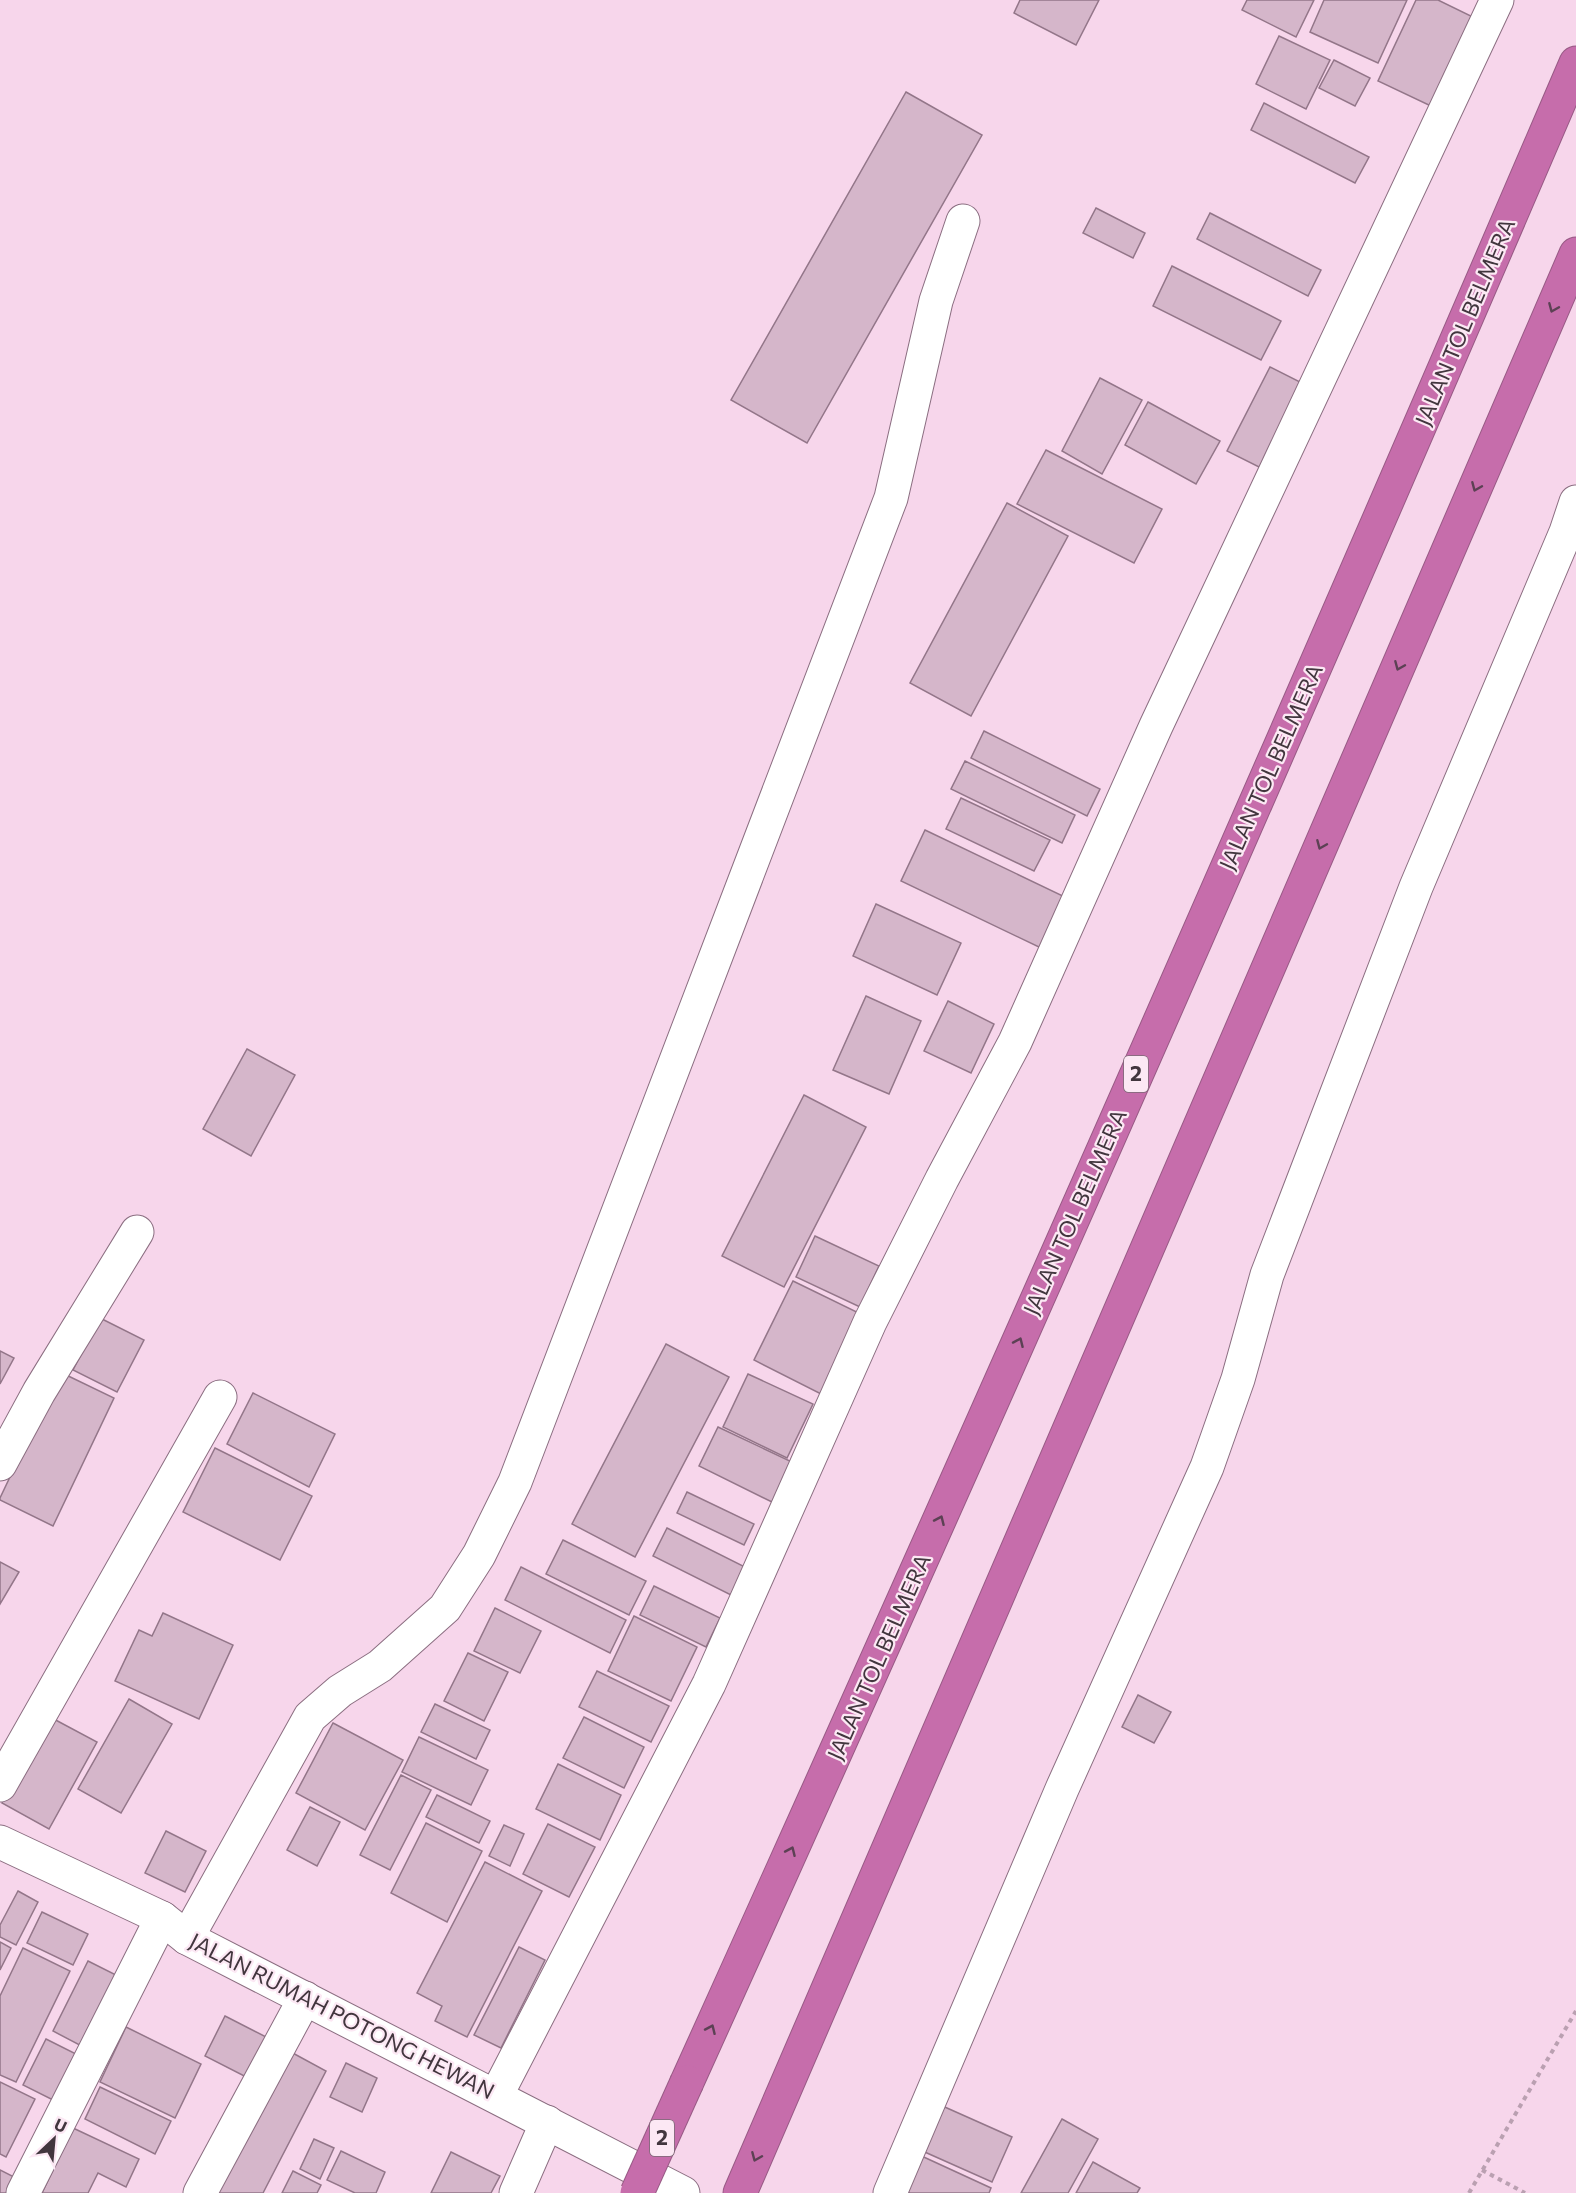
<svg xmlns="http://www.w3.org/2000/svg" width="1576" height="2193" viewBox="0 0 1576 2193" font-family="Commissioner,sans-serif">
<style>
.building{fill:#d5b6ca;stroke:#937689;stroke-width:1.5}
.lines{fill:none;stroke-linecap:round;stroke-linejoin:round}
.minor-casing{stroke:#8b6e81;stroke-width:35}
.highway-casing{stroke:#985a85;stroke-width:35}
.path{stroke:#baa0b1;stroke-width:4;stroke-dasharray:4.5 4.5;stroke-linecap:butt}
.minor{stroke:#fff;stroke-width:33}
.highway{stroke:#c66dab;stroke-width:33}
.highway-bridge-casing{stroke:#985a85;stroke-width:35;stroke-linecap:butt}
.highway-bridge{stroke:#c66dab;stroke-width:33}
.oneway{stroke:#5c4154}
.labels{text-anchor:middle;stroke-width:4.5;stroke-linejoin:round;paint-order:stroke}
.shield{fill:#fce8f4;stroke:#7a6b75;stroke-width:1.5}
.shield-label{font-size:21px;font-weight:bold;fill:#42363e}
.street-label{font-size:22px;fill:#42363e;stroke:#fce8f4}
</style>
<rect width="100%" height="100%" fill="#f7d6eb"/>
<g class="building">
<polygon points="1020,0 1099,0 1076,45 1014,13"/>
<polygon points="1247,0 1314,0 1296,37 1242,10"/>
<polygon points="1324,0 1407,0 1378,63 1310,32"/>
<polygon points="1416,0 1438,0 1475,18 1433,107 1378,81"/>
<polygon points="1279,36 1330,60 1306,109 1256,84"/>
<polygon points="1334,60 1370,78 1355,106 1319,88"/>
<polygon points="906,92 982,135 807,443 731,400"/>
<polygon points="1264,103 1369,157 1355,183 1251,130"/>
<polygon points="1096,208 1145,233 1133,258 1083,233"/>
<polygon points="1210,213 1321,270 1308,296 1197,239"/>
<polygon points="1172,266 1281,321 1261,360 1153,306"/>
<polygon points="1270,367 1306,385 1263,469 1227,451"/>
<polygon points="1100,378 1142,400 1102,474 1062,451"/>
<polygon points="1148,402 1220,441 1196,484 1125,445"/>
<polygon points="1046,450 1162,509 1134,563 1017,504"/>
<polygon points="1007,503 1068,536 971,716 910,683"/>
<polygon points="984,731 1100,789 1087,816 971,758"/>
<polygon points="965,761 1075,815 1062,843 951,789"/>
<polygon points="961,798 1050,840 1034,871 946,829"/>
<polygon points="925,830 1065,897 1041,948 901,881"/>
<polygon points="876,904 961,943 937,995 853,956"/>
<polygon points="866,996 921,1021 889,1094 833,1070"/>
<polygon points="948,1001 994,1024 971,1073 924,1051"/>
<polygon points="247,1049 295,1075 251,1156 203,1129"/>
<polygon points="804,1095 866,1127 784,1287 722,1256"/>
<polygon points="815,1236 879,1266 860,1307 796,1277"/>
<polygon points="793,1281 867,1317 827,1397 754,1360"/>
<polygon points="100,1318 144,1340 117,1392 73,1370"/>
<polygon points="666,1344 729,1377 635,1557 572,1524"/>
<polygon points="0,1351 14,1358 0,1384"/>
<polygon points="60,1372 114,1398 53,1526 0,1500 0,1498"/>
<polygon points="748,1374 813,1404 787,1458 723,1427"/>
<polygon points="253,1393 335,1434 309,1487 227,1444"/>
<polygon points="718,1427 792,1462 772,1502 699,1466"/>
<polygon points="215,1448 312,1496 280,1560 183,1512"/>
<polygon points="687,1492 754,1524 744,1545 677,1513"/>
<polygon points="667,1528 745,1567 731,1595 653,1556"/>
<polygon points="563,1540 646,1581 629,1615 546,1574"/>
<polygon points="0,1562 19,1572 0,1604"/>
<polygon points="521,1567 626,1620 610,1653 505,1600"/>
<polygon points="654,1586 720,1618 706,1647 640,1615"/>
<polygon points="495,1608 541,1631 520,1673 474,1651"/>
<polygon points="163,1613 233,1645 199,1719 115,1681 139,1630 152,1636"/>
<polygon points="634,1616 697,1647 671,1701 608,1671"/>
<polygon points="468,1653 508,1672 484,1721 444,1701"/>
<polygon points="597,1671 669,1706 651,1742 579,1707"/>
<polygon points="1138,1695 1171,1712 1154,1743 1122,1727"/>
<polygon points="129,1699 172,1724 121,1813 78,1789"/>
<polygon points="435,1704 490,1730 476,1759 421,1732"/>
<polygon points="50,1717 97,1742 49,1829 2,1803"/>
<polygon points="584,1717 644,1747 624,1788 563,1758"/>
<polygon points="333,1723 403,1760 365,1830 296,1793"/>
<polygon points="419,1737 488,1770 471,1805 402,1772"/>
<polygon points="558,1764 621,1795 600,1840 536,1809"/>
<polygon points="401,1775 431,1790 390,1870 360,1855"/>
<polygon points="437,1795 490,1821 479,1843 426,1817"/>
<polygon points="310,1807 340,1822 317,1866 287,1850"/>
<polygon points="426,1823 482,1851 447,1922 391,1893"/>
<polygon points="548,1824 595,1847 569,1897 523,1874"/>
<polygon points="504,1825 524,1834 510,1866 489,1856"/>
<polygon points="166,1831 206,1851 185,1892 145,1873"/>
<polygon points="485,1862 542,1891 467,2037 435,2021 442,2006 417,1993"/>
<polygon points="18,1891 38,1902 16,1945 0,1937 0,1925"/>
<polygon points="42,1912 88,1934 73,1965 27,1943"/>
<polygon points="0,1942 11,1948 0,1970"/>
<polygon points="519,1947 545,1960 501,2048 474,2035"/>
<polygon points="23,1948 70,1971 16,2082 0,2075 0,1996"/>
<polygon points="88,1961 126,1980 91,2051 53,2031"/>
<polygon points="225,2016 274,2041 254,2081 205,2056"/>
<polygon points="126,2027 201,2064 175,2118 100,2082"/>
<polygon points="46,2039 86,2059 63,2105 23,2085"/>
<polygon points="289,2051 326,2071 263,2193 217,2193"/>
<polygon points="346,2063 377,2078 362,2112 330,2097"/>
<polygon points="0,2082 35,2099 6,2157 0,2154"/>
<polygon points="100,2087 171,2121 155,2154 85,2119"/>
<polygon points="938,2104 1012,2137 992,2182 918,2149"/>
<polygon points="1062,2119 1098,2139 1068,2193 1021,2193"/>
<polygon points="73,2128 139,2159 126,2187 98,2173 88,2193 42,2193"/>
<polygon points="314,2139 334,2148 320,2179 300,2169"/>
<polygon points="341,2151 385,2172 376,2193 355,2193 327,2180"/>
<polygon points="451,2152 500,2176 491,2193 431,2193"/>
<polygon points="915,2153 991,2188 989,2193 910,2193 899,2188"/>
<polygon points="1093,2162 1140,2188 1137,2193 1076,2193"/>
<polygon points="0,2170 22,2181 16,2193 0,2193"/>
<polygon points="293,2171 321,2185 317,2193 282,2193"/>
</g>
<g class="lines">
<g class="minor-casing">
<g id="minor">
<polyline points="0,1464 39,1392 137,1232"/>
<polyline points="0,1785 220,1397"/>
<polyline points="0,1842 162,1918 187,1938 683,2193"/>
<polyline points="187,1938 310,1717 340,1691 380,1666 445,1608 479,1555 515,1482 891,498 936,301 963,221"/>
<polyline points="496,2096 709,1684 870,1322 942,1179 1015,1042 1156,726 1497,0"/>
<polyline points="23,2193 162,1918"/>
<polyline points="200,2193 305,1998"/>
<polyline points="516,2193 547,2122"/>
<polyline points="890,2193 1062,1789 1207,1467 1238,1379 1267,1275 1416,887 1566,532 1576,502"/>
</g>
</g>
<g class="highway-casing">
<g id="highway">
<path d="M687,2082C990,1412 1286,739 1576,63"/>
<polyline points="740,2193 1576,254"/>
</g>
</g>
<g class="path">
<polyline points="1482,2170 1525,2193"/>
<polyline points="1469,2193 1576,2011"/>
</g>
<use href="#minor" class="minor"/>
<use href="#highway" class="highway"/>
<g class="highway-bridge-casing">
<polyline id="highway-bridge" points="637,2193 687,2082"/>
</g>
<use href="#highway-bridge" class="highway-bridge"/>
</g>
<defs><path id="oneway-chevron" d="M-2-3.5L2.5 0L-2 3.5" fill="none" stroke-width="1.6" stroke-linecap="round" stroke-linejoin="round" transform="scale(1.5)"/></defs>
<g class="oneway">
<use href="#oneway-chevron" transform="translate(1553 308) rotate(113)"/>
<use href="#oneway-chevron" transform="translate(1476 487) rotate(113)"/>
<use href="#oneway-chevron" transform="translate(1399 666) rotate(113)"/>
<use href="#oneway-chevron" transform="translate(1321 845) rotate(113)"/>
<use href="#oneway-chevron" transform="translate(1019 1342) rotate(-66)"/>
<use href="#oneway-chevron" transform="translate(940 1520) rotate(-66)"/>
<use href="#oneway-chevron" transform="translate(791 1851) rotate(-66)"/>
<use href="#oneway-chevron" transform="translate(711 2029) rotate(-66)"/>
<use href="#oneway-chevron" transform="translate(756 2157) rotate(113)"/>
</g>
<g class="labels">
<g class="shield">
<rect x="1124" y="1056" width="24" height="36" rx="4.5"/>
<rect x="650" y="2120" width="24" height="36" rx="4.5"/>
</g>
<g class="shield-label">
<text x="1136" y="1081">2</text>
<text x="662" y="2145">2</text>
</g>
<g class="street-label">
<text transform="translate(1465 322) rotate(-67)" y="8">JALAN TOL BELMERA</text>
<text transform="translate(1271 767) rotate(-66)" y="8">JALAN TOL BELMERA</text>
<text transform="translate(1075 1212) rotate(-66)" y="8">JALAN TOL BELMERA</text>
<text transform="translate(879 1657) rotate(-66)" y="8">JALAN TOL BELMERA</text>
<text transform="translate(342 2016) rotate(27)" y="8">JALAN RUMAH POTONG HEWAN</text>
</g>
</g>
<g transform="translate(54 2139) rotate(26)" stroke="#fce8f4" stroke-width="4.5" paint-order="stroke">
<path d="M0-4.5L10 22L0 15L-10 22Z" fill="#42363e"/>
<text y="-9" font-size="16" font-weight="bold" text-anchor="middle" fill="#42363e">U</text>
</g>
</svg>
